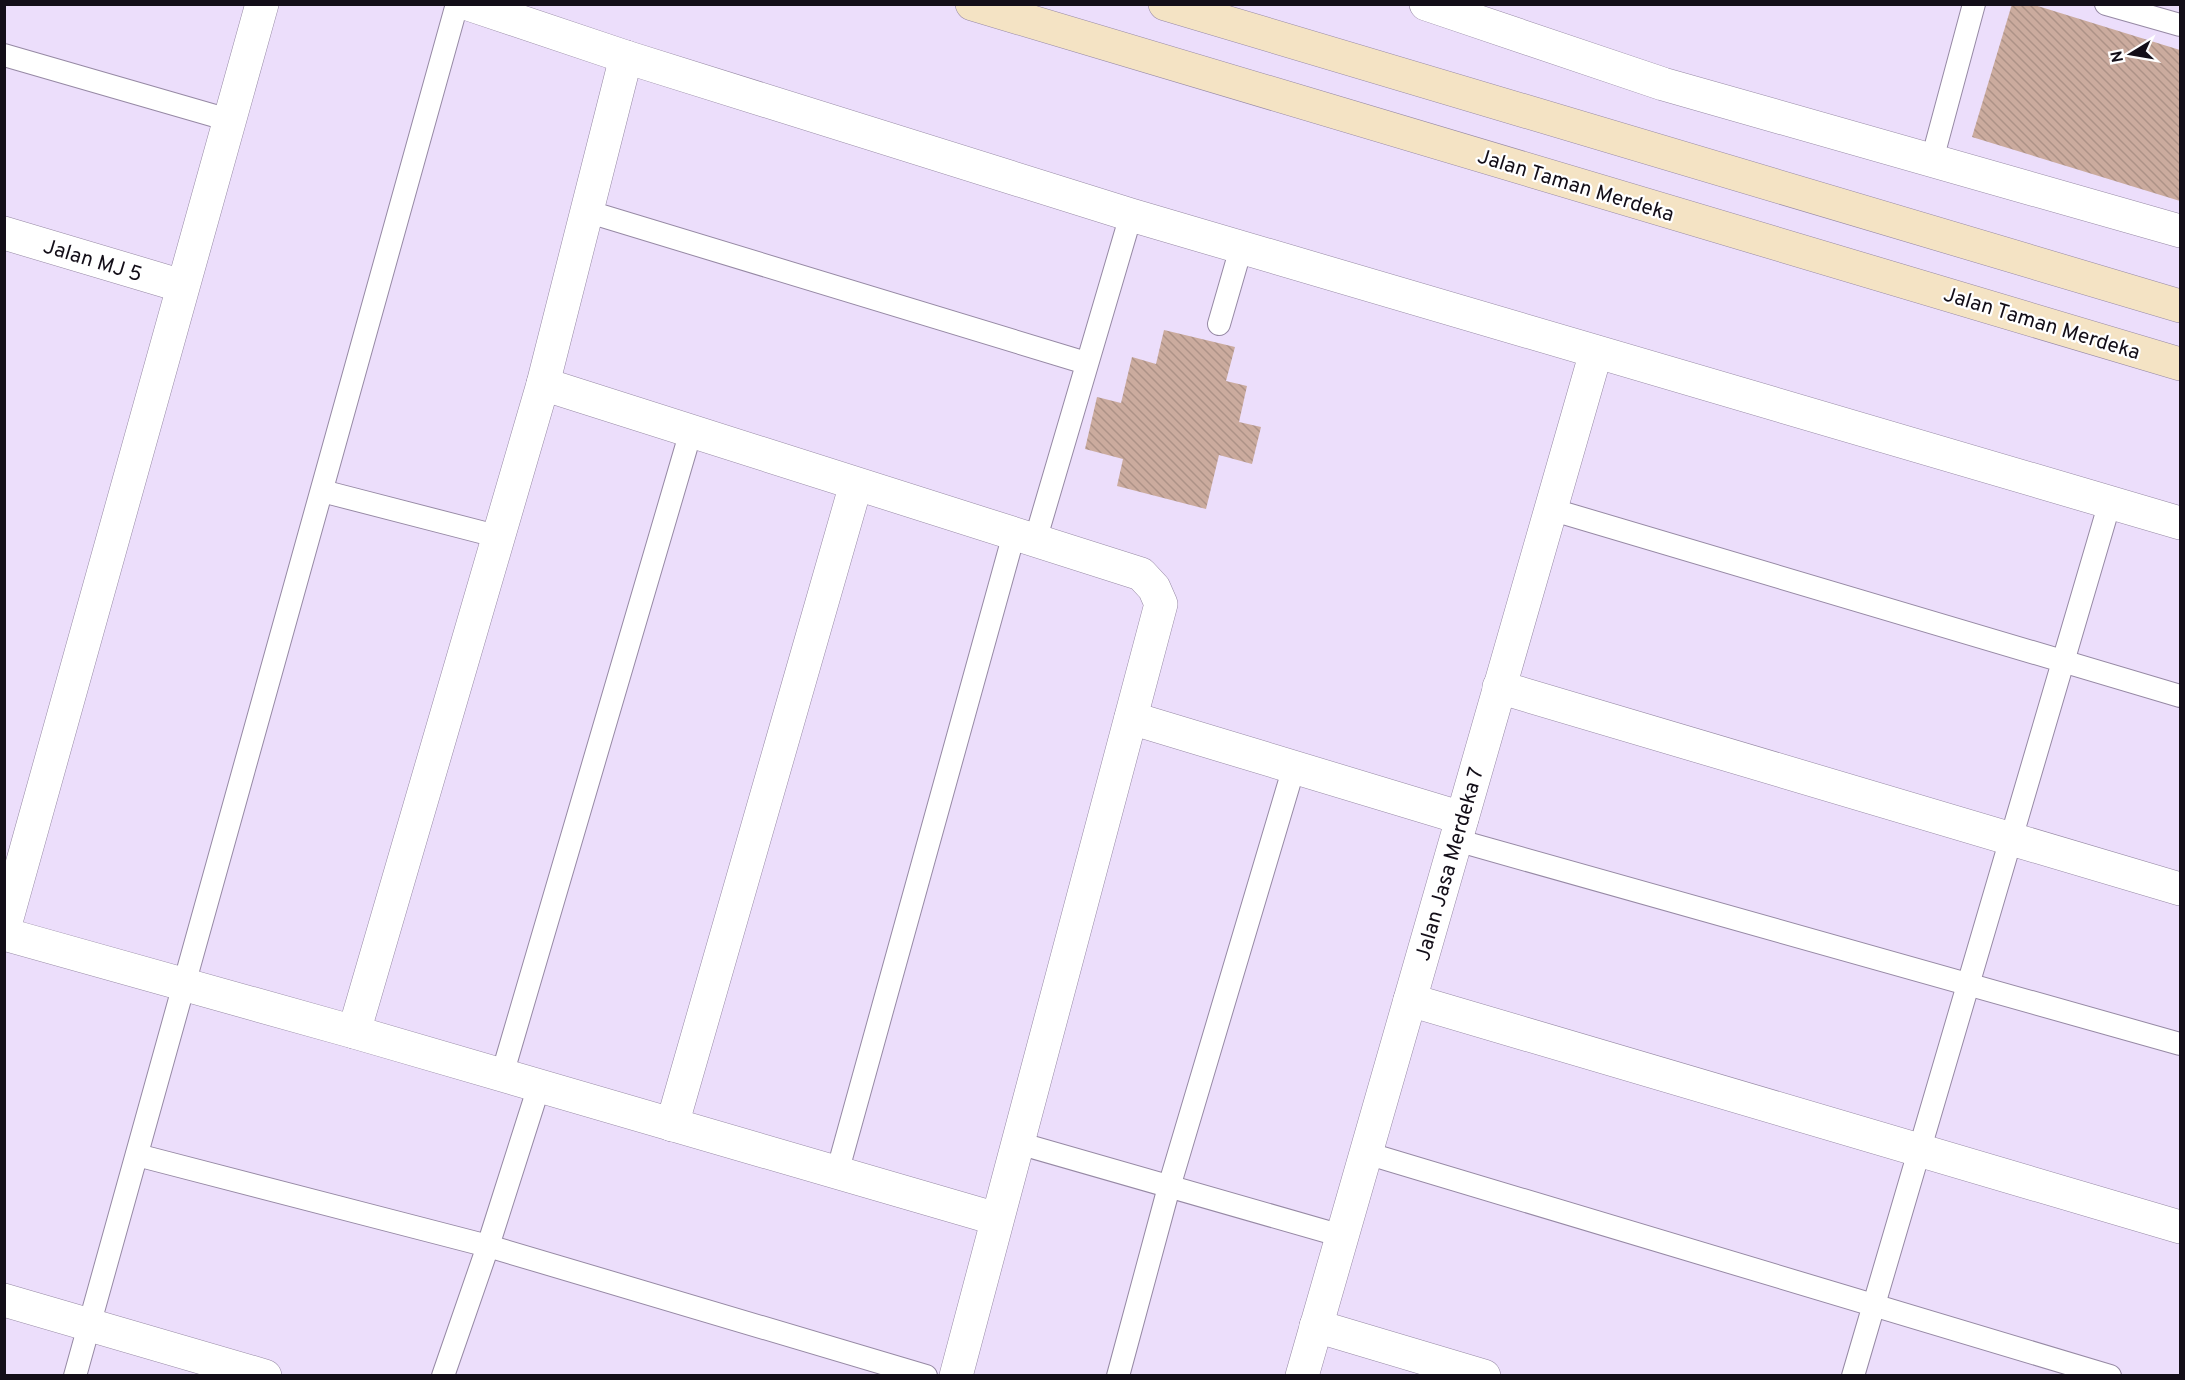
<svg xmlns="http://www.w3.org/2000/svg" width="2185" height="1380" viewBox="0 0 2185 1380" font-family="Overpass,sans-serif">
<style>
.building{fill:url(#building-back-hatch)}
.lines{fill:none;stroke-linecap:round;stroke-linejoin:round}
.lane-casing{stroke:#9689a4;stroke-width:24}
.street-casing{stroke:#9689a4;stroke-width:34}
.secondary-casing{stroke:#9689a4;stroke-width:34}
.lane{stroke:#fff;stroke-width:22}
.street{stroke:#fff;stroke-width:33}
.secondary{stroke:#f4e3c4;stroke-width:33}
.labels{text-anchor:middle;stroke-width:4.5;stroke-linejoin:round;paint-order:stroke}
.street-label{font-size:21px;fill:#130e18;stroke:#fff}
</style>
<defs>
<pattern id="building-back-hatch" width="6" height="6" patternUnits="userSpaceOnUse" patternTransform="scale(1.5)"><rect width="6" height="6" fill="#cbab9e"/><path d="M-1 5l2 2M0 0l6 6M5-1l2 2" fill="none" stroke="#ad9287"/></pattern>
</defs>
<rect width="100%" height="100%" fill="#ecdefb"/>
<g class="building">
<polygon points="2012,4 2031,4 2180,50 2180,201 1972,137"/>
<polygon points="1164,330 1235,347 1226,381 1247,386 1239,422 1261,427 1252,464 1219,455 1206,509 1117,486 1123,459 1085,449 1097,397 1121,403 1132,357 1156,364"/>
</g>
<g class="lines">
<g class="lane-casing">
<g id="lane">
<polyline points="2106,4 2180,25"/>
<polyline points="4,55 229,120"/>
<polyline points="1932,160 1974,4"/>
<polyline points="586,211 1086,363"/>
<polyline points="1219,324 1241,248"/>
<polyline points="322,491 500,537"/>
<polyline points="1550,509 2180,696"/>
<polyline points="1035,541 1131,215"/>
<polyline points="1456,840 2180,1044"/>
<polyline points="502,1075 691,431"/>
<polyline points="1018,1143 1342,1236"/>
<polyline points="1366,1153 2110,1376"/>
<polyline points="137,1155 488,1246 926,1376"/>
<polyline points="837,1173 1014,534"/>
<polyline points="75,1376 457,4"/>
<polyline points="443,1376 488,1246 539,1086"/>
<polyline points="1118,1376 1169,1187 1294,767"/>
<polyline points="1853,1376 2110,502"/>
</g>
</g>
<g class="street-casing">
<g id="street">
<polyline points="468,4 626,57 1131,215 2180,523"/>
<polyline points="1426,4 1663,84 2180,231"/>
<polyline points="4,233 182,286"/>
<polyline points="543,384 1141,574 1154,588 1161,604 956,1376"/>
<polyline points="1499,687 2180,889"/>
<polyline points="1131,718 1462,818"/>
<polyline points="4,929 262,4"/>
<polyline points="4,934 354,1032 997,1219"/>
<polyline points="1410,1000 2180,1227"/>
<polyline points="354,1032 543,384 626,57"/>
<polyline points="672,1125 856,484"/>
<polyline points="4,1300 265,1376"/>
<polyline points="1316,1326 1484,1376"/>
<polyline points="1302,1376 1596,352"/>
</g>
</g>
<g class="secondary-casing">
<g id="secondary">
<polyline points="972,4 2180,364"/>
<polyline points="1165,4 2180,306"/>
</g>
</g>
<use href="#lane" class="lane"/>
<use href="#street" class="street"/>
<use href="#secondary" class="secondary"/>
</g>
<g class="labels">
<g class="street-label">
<text transform="translate(1576 185) rotate(17)" y="7">Jalan Taman Merdeka</text>
<text transform="translate(93 260) rotate(17)" y="7">Jalan MJ 5</text>
<text transform="translate(2042 323) rotate(17)" y="7">Jalan Taman Merdeka</text>
<text transform="translate(1449 864) rotate(-74)" y="7">Jalan Jasa Merdeka 7</text>
</g>
</g>
<rect width="2185" height="1380" fill="none" stroke="#130e18" stroke-width="12"/>
<g transform="translate(2131 54) rotate(259)" stroke="#ffffff" stroke-width="4.5" paint-order="stroke">
<path d="M0-4.5L10 22L0 15L-10 22Z" fill="#130e18"/>
<text y="-9" font-size="16" font-weight="bold" text-anchor="middle" fill="#130e18">N</text>
</g>
</svg>
